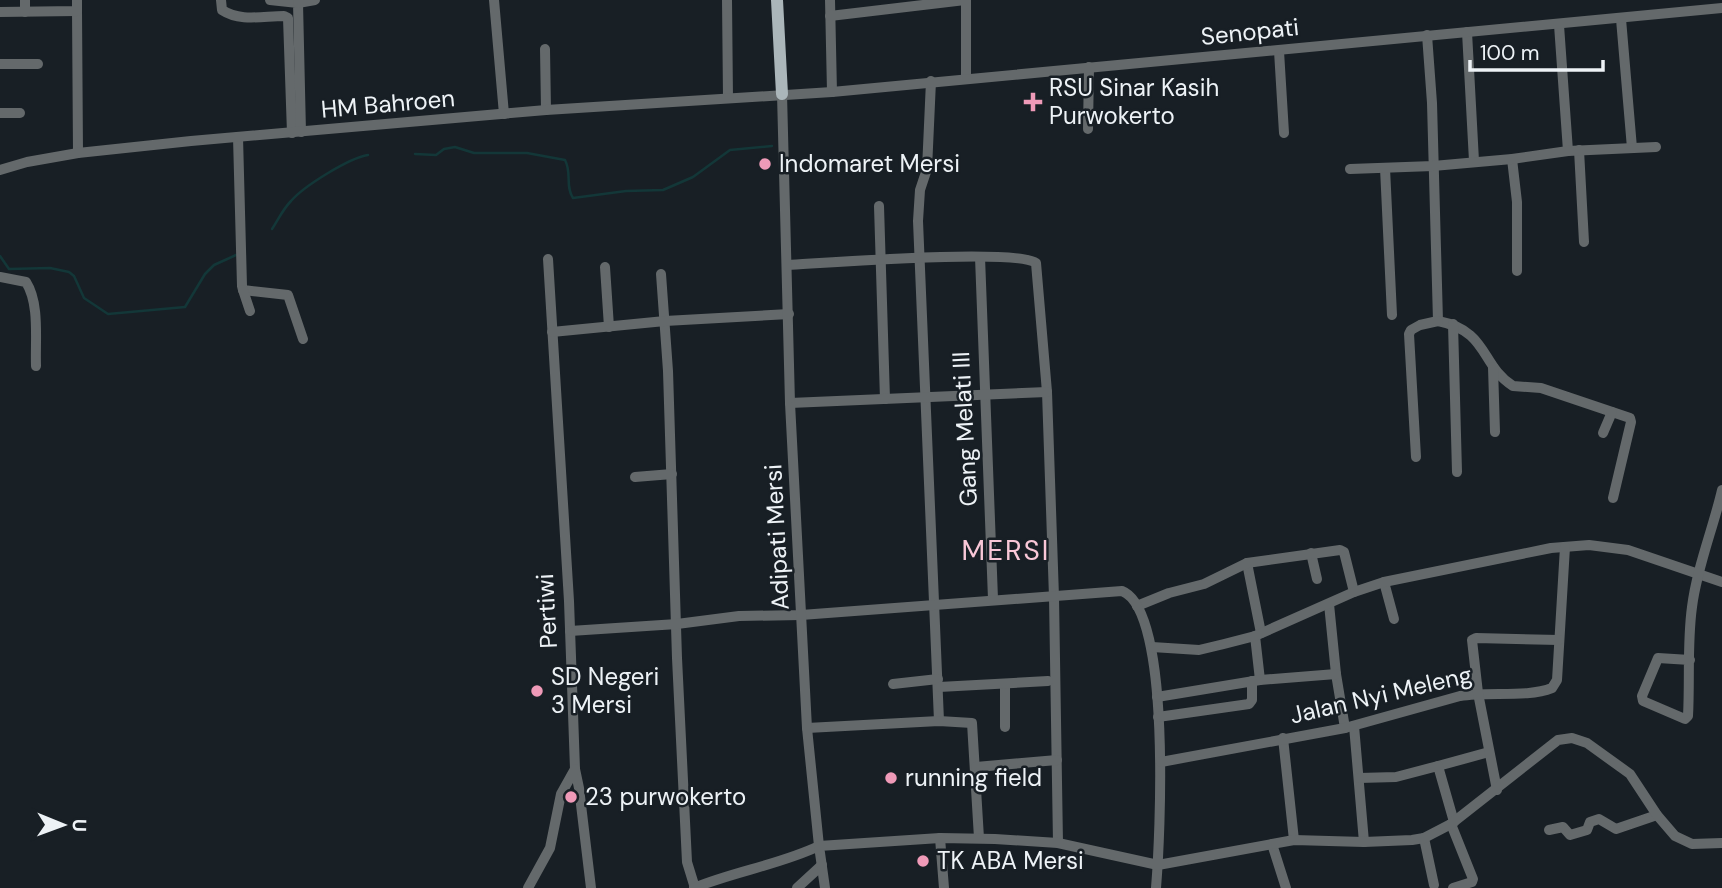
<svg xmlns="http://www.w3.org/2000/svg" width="1722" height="888" viewBox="0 0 1722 888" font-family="'DM Sans',sans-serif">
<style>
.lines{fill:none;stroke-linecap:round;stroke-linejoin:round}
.stream{stroke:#133738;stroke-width:2.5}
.minor{stroke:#64696b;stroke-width:10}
.major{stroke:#abb6ba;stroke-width:12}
.poi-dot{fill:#ef9ab8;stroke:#181f25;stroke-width:2.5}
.labels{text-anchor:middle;stroke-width:5;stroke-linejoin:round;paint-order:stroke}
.street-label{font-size:24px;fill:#edf2f6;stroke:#181f25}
.poi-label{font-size:24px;fill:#edf2f6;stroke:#181f25;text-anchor:start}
.quarter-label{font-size:28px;letter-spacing:2px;fill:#f9c7d7;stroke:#181f25}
</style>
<rect width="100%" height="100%" fill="#181f25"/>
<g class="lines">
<g class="stream">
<path d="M415,154L436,155L444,149L455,147L474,153H527L565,160C572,173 565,186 573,198L626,191L663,190L693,177L730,150L772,146"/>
<path d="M272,229C278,220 283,209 291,201C304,186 349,158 368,155"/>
<polyline points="0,256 9,269 50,268 69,272 74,276 84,298 108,314 185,307 205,274 214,265 236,255"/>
</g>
<g class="minor">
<path d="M221,0L222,10C240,22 263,16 284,16L288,18L292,133"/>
<polyline points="270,0 298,3 301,132"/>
<polyline points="494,0 504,114"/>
<polyline points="727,0 728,98"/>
<polyline points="830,0 832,92"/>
<polyline points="298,3 315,0"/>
<polyline points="77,11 78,153"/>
<polyline points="0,12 77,11 77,0"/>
<polyline points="25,12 25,0"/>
<polyline points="830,16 965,0"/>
<polyline points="1621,19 1632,148"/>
<polyline points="1559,25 1568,151"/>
<polyline points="1467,32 1474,161"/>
<path d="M1427,35L1432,103L1438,321C1489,331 1480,365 1513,386L1541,388L1630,418L1631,422L1613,498"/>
<polyline points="545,49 546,110"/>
<polyline points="1279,51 1284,133"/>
<polyline points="0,64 38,64"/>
<polyline points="966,78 966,0"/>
<polyline points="931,81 927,169 920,190 918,221 939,721"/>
<polyline points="0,113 20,113"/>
<polyline points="1088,129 1089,67"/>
<polyline points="238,137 242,286 243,290 288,295 303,339"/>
<polyline points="1579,150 1584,242"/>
<polyline points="1512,159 1517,202 1517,271"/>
<polyline points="1385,168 1392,315"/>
<polyline points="1350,169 1433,166 1512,159 1568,151 1656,147"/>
<polyline points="0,170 27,162 78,153 191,141 546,110 832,92 1722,8"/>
<polyline points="879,206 885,399"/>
<polyline points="980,257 993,599"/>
<polyline points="548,259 569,601 575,769 579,788 591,888"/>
<path d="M788,265C825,263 1016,248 1036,263L1047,392L1054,597L1058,843"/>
<polyline points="605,267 609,327"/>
<polyline points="661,274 668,371 677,658 687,862 695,888"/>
<path d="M0,277L26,282C40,304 35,340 36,366"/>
<polyline points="243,290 250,311"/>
<polyline points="1453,324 1457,472"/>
<polyline points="552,332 665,321 789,314"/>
<polyline points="1493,367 1495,432"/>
<polyline points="790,403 1047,392"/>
<polyline points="1603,433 1612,412"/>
<polyline points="1416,457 1409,334 1411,330 1420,325 1438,321"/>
<polyline points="635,477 672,474"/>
<polyline points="1311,553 1317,579"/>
<polyline points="1247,563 1261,633"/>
<polyline points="1384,582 1394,619"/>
<polyline points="1329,604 1336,674 1345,728"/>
<polyline points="1137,606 1169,593 1204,584 1247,563 1340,550 1344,552 1354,592"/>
<path d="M570,631L677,624L739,616L801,615L1122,591C1172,610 1160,839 1156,888"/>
<polyline points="1255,636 1260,680"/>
<polyline points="1152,647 1199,650 1224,644 1255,636 1354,592 1384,582 1551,548 1589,545 1628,550 1722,582"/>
<path d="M1690,660L1658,658L1642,696L1643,701L1685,719L1688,716C1690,680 1687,643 1692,607C1697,567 1713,529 1722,490"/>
<polyline points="893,684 938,679"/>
<polyline points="1005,684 1005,727"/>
<polyline points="939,687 1048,681"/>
<polyline points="1157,697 1260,680 1336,674"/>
<polyline points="1158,717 1249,704 1252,700 1252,681"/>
<polyline points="1354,726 1364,842"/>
<polyline points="807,728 939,721 972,723 979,838"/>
<polyline points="1283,738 1294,840"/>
<path d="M1161,762L1345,728L1460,696C1488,691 1527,698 1552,688L1557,680L1565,547"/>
<polyline points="1438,766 1489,752"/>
<polyline points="976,767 1057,760"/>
<polyline points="1359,778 1396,777 1438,766 1454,822"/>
<polyline points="1497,790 1478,693 1472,640 1476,638 1559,640"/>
<polyline points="1451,824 1473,879 1472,882 1453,888"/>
<polyline points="1549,830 1563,827 1570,835 1587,830 1590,822 1599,819 1616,829 1657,815"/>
<polyline points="940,838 944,888"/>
<polyline points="1424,838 1434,885"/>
<polyline points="1272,844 1286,888"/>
<polyline points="528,888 550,848 561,794 575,769"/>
<path d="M694,888C735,871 779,865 819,846L807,728L790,403L782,94"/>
<polyline points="797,888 822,865"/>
<polyline points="825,888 819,846 940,838 995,839 1058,843 1158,865 1294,840 1364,842 1412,840 1424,838 1451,824 1558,740 1572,738 1587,743 1630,774 1657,815 1675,836 1692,844 1722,843"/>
</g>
<polyline class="major" points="777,0 782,94"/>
</g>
<g class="poi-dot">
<path d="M1029.5 91.5h7v7h7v7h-7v7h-7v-7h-7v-7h7z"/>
<circle cx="765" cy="164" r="7"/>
<circle cx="537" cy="691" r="7"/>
<circle cx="891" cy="778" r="7"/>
<circle cx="571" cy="797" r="7"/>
<circle cx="923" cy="861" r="7"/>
</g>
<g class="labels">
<g class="street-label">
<text transform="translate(1250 32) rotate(-6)" y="8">Senopati</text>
<text transform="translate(388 104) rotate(-5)" y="8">HM Bahroen</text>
<text transform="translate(965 429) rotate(-93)" y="8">Gang Melati III</text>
<text transform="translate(777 537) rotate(-93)" y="8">Adipati Mersi</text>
<text transform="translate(547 611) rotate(-93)" y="8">Pertiwi</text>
<text transform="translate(1381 695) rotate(-13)" y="8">Jalan Nyi Meleng</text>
</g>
<g class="poi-label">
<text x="1049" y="96">RSU Sinar Kasih<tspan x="1049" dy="28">Purwokerto</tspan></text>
<text x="779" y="172">Indomaret Mersi</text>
<text x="551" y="685">SD Negeri<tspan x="551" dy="28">3 Mersi</tspan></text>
<text x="905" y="786">running field</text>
<text x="585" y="805">23 purwokerto</text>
<text x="937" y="869">TK ABA Mersi</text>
</g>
<g class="quarter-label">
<text x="1006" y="560">MERSI</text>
</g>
</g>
<g transform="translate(63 825) rotate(91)" stroke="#181f25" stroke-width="5" paint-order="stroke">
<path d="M0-5L12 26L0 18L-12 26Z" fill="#edf2f6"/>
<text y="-10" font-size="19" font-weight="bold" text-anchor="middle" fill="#edf2f6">U</text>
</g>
<path d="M1470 60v10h133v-10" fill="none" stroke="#edf2f6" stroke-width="3.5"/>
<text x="1480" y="60" font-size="21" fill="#edf2f6" stroke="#181f25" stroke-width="5" paint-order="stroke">100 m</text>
</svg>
